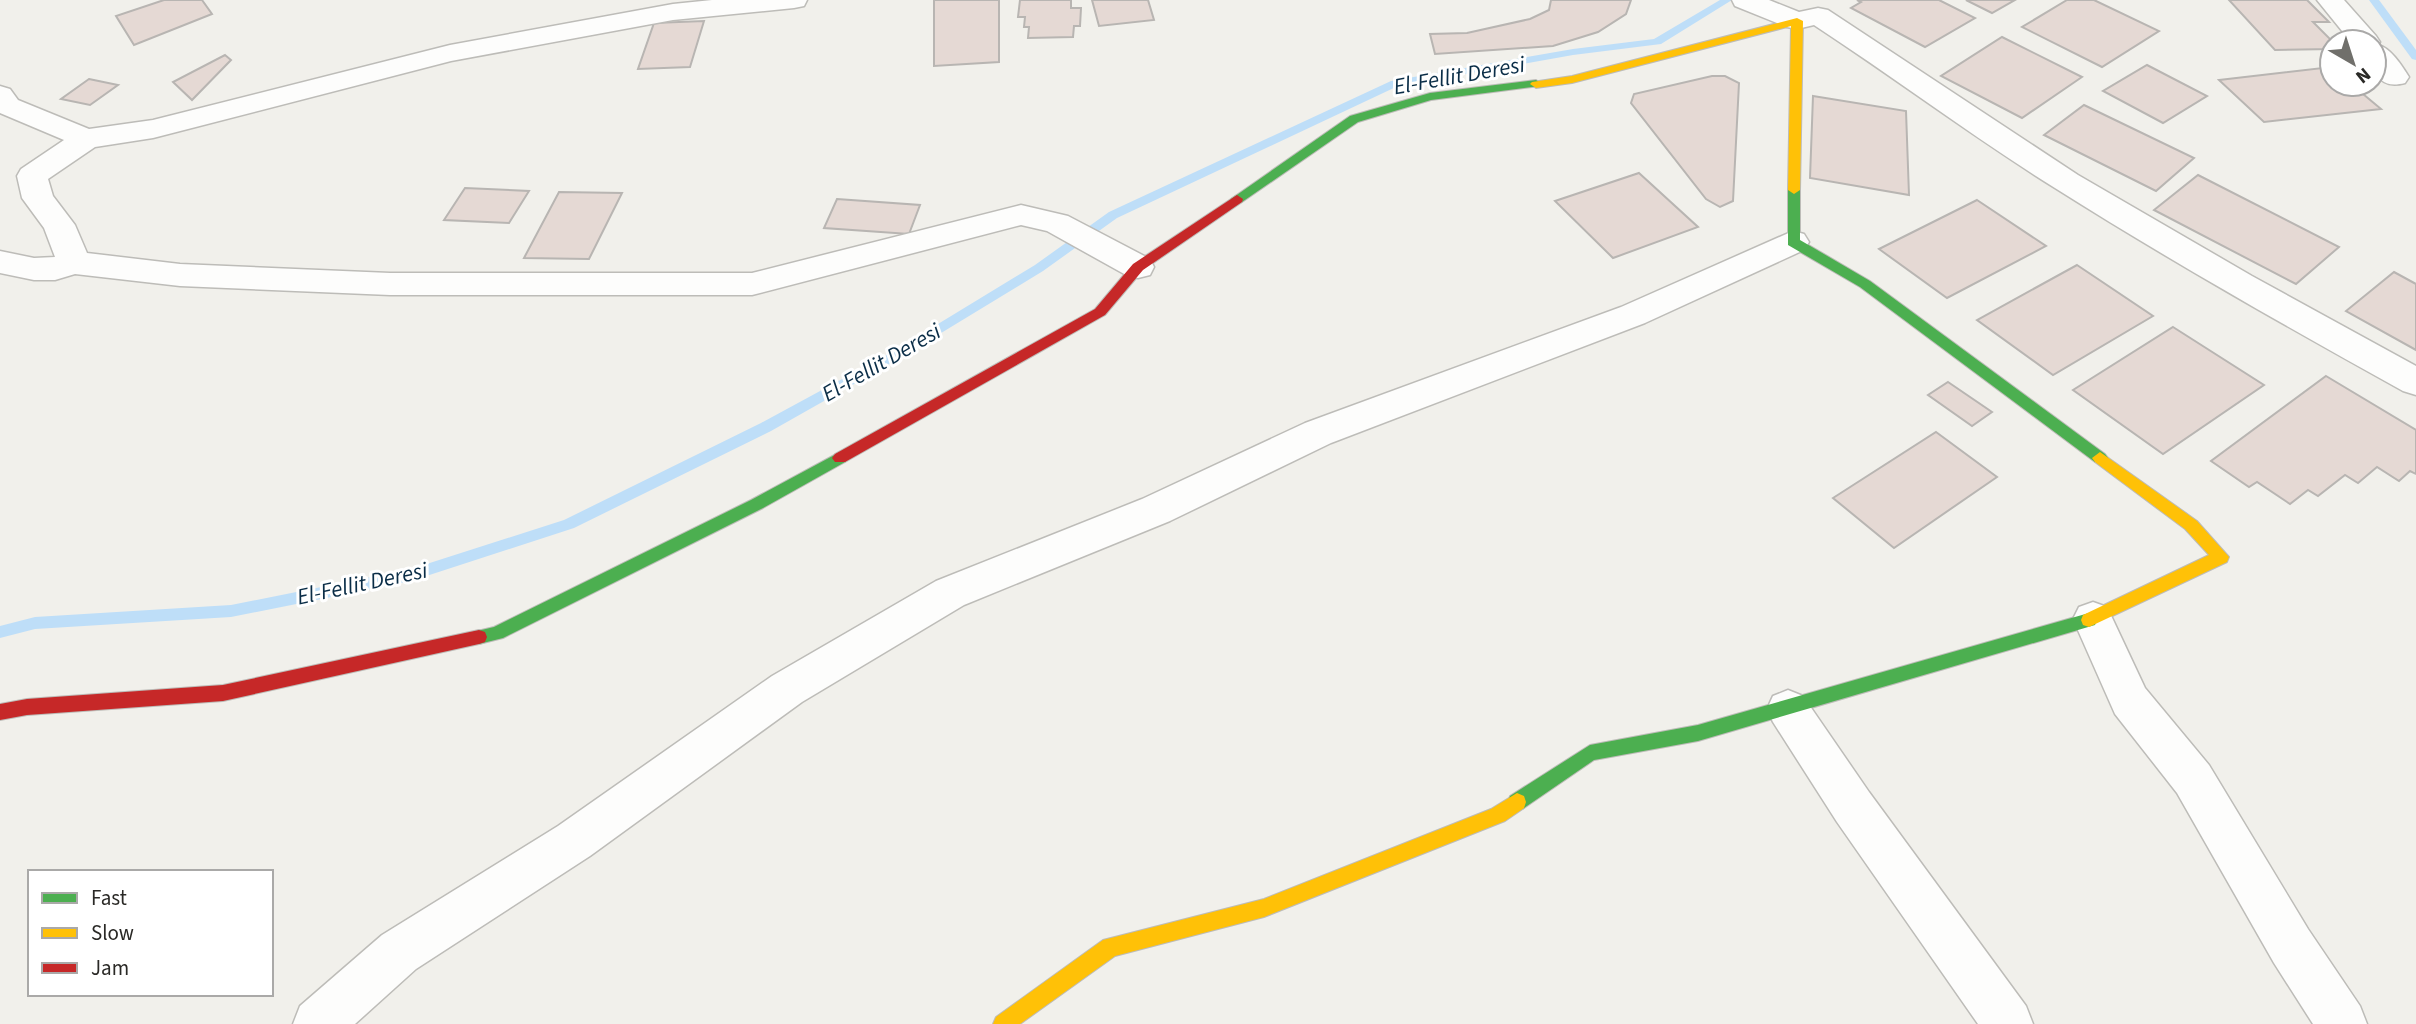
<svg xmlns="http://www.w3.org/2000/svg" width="2416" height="1024" viewBox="0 0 2416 1024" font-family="'Source Sans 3',sans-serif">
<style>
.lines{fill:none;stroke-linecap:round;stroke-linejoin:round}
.stream{fill:#bedef8;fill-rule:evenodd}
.building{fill:#e5d9d4;stroke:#b8b5b2;stroke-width:2}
.street-casing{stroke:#bdbcb8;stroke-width:3}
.fast-casing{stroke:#bdbcb8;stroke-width:2}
.slow-casing{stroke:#bdbcb8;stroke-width:2}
.jam-casing{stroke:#bdbcb8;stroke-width:2}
.street{fill:#fdfdfc;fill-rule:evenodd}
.fast{fill:#4caf50;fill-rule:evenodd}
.slow{fill:#ffc107;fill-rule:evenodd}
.jam{fill:#c62828;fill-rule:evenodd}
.labels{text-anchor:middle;stroke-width:6;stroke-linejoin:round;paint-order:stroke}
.water-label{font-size:23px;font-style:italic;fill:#0a2d47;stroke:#fff}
</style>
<rect width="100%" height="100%" fill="#f1f0eb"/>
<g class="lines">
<g class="stream">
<polygon points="1720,0 1732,0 1661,44 1573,55 1398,86 1117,218 1043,271 900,358 771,431 574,528 411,581 231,617 35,629 0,638 0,626 35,617 231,605 411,569 564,520 761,423 892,352 1035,265 1109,212 1391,81 1573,49 1654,39"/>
<polygon points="2369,0 2379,0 2416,50 2416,60 2412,59"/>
</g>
</g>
<g class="building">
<polygon points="164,0 202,0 212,14 134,45 116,16"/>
<polygon points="934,0 999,0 999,62 934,66"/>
<polygon points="1020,0 1071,0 1071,8 1081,8 1080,26 1074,26 1073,37 1028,38 1029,27 1024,27 1025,17 1018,17"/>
<polygon points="1092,0 1148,0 1154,20 1099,26"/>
<polygon points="1551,0 1631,0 1626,14 1598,32 1553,46 1435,54 1430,34 1467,33 1530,19 1549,10"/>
<polygon points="1857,0 1939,0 1975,18 1925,47 1851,8 1861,2"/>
<polygon points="1966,0 2015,0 1992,13"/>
<polygon points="2067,0 2094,0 2159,31 2102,67 2022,27"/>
<polygon points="2229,0 2307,0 2329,22 2313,22 2333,42 2332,49 2275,50"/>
<polygon points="704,21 690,67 638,69 654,23"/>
<polygon points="2002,37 2082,77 2022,118 1941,76"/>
<polygon points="225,55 231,60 192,100 173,82"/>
<polygon points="2147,65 2207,96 2163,123 2103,91"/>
<polygon points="2331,67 2332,84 2351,84 2381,109 2264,122 2219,80"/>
<polygon points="1712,76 1725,76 1739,83 1733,201 1720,207 1706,199 1631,103 1634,94"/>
<polygon points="89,79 118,85 90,105 61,99"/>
<polygon points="1813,96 1906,111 1909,195 1810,178"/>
<polygon points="2084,105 2194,158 2156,191 2044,135"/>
<polygon points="1639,173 1698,227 1613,258 1555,201"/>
<polygon points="2198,175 2339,247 2296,284 2154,210"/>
<polygon points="465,188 529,191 509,223 444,220"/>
<polygon points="559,192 622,193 589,259 524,258"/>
<polygon points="837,199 920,205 909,234 824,228"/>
<polygon points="1977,200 2046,246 1947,298 1879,249"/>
<polygon points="2077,265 2153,316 2053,375 1977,320"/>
<polygon points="2394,272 2416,284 2416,350 2346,311"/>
<polygon points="2173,327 2264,385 2163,454 2073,390"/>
<polygon points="2326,376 2416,430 2416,474 2410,471 2399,481 2377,467 2358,483 2345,475 2318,496 2308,490 2290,504 2257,482 2249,487 2211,461"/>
<polygon points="1948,382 1992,412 1972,426 1928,395"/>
<polygon points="1936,432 1997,477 1894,548 1833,498"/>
</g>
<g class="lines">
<g class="street-casing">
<g id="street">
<polygon points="712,0 807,0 804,6 794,8 673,20 451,61 153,138 95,147 48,179 53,196 75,225 87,253 180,264 390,273 752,273 1021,205 1068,216 1150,259 1154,267 1150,275 1138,278 1126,275 1047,231 1021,225 752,295 390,295 180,286 75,274 55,280 34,280 0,273 0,251 34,258 55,257 44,228 22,198 17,176 21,169 64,140 0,113 0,86 10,89 18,100 89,129 153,120 450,45 673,4"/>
<path d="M1732,0H1769L1799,12L1818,8L1828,10L2078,175L2252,276L2416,366V395L2403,391C2286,326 2169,260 2055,188C1973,137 1895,78 1814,25L1797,29L1787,27L1735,6Z"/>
<path d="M2317,0H2344L2376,36L2380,42L2378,45C2391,48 2402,66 2409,77L2405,83C2373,91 2374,65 2374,42H2351Z"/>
<polygon points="1793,231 1804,234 1809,242 1804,250 1645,323 1331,443 1170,521 964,605 802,702 590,856 416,969 355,1024 293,1024 300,1006 382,935 558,826 772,676 936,581 1142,499 1305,423 1621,307"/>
<polygon points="2093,602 2107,607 2145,688 2209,765 2308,929 2360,1006 2367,1024 2313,1024 2274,963 2177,793 2115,714 2073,619 2079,607"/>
<polygon points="1788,690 1803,696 1869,792 2026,1006 2033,1024 1978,1024 1837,822 1773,722 1767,709 1773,696"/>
</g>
</g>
<g class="fast-casing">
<g id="fast">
<polygon points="1536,80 1542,84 1540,86 1431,100 1358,122 1242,202 1237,203 1231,199 1350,116 1430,93"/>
<polygon points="1794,186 1800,190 1800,240 1870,281 2105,454 2108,458 2105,462 2095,462 1860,287 1788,245 1788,190"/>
<polygon points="840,452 848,458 845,462 763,508 503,638 479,644 473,642 471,637 473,632 494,627 751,500"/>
<polygon points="2089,613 2095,615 2097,620 2095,625 1698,741 1594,760 1524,808 1517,811 1510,808 1508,802 1510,796 1590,745 1698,725"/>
</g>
</g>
<g class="slow-casing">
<g id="slow">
<polygon points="1797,18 1803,21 1800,190 1794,194 1788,190 1791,26 1572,83 1536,88 1530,84 1532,82 1572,76"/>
<polygon points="2100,452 2197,521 2229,557 2227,562 2089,627 2083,625 2081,620 2083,615 2209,555 2185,529 2095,462 2092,458"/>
<polygon points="1517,793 1524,796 1526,802 1524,808 1505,821 1264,917 1115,956 1020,1024 993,1024 996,1017 1103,940 1264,899 1491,809"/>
</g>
</g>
<g class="jam-casing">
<g id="jam">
<polygon points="1237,195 1243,199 1242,202 1143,270 1105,315 845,462 835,462 832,458 835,454 1095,309 1133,264"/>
<polygon points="479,630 485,632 487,637 485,642 479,644 223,701 27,715 0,720 0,704 27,699 223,685"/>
</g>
</g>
<use href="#street" class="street"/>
<use href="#fast" class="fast"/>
<use href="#slow" class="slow"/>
<use href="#jam" class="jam"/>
</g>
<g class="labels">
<g class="water-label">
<text transform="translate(1459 75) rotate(-10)" y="8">El-Fellit Deresi</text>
<text transform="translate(881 362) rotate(-30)" y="8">El-Fellit Deresi</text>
<text transform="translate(362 583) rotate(-12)" y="8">El-Fellit Deresi</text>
</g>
</g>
<rect x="28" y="870" width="245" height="126" fill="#ffffff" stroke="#aaa9a8" stroke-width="2"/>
<rect x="42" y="893" width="35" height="10" fill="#4caf50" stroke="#aaa9a8" stroke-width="2"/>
<text x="91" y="905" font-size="21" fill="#2a2926">Fast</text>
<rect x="42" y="928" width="35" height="10" fill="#ffc107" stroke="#aaa9a8" stroke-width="2"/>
<text x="91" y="940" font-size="21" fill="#2a2926">Slow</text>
<rect x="42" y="963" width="35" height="10" fill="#c62828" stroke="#aaa9a8" stroke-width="2"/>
<text x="91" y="975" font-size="21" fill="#2a2926">Jam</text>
<g transform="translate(2353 63) rotate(141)"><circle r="33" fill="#ffffff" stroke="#aaa9a8" stroke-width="2"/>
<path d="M0-5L12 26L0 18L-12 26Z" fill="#706f6b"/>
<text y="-10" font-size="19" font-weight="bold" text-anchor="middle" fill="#2a2926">N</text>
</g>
</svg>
